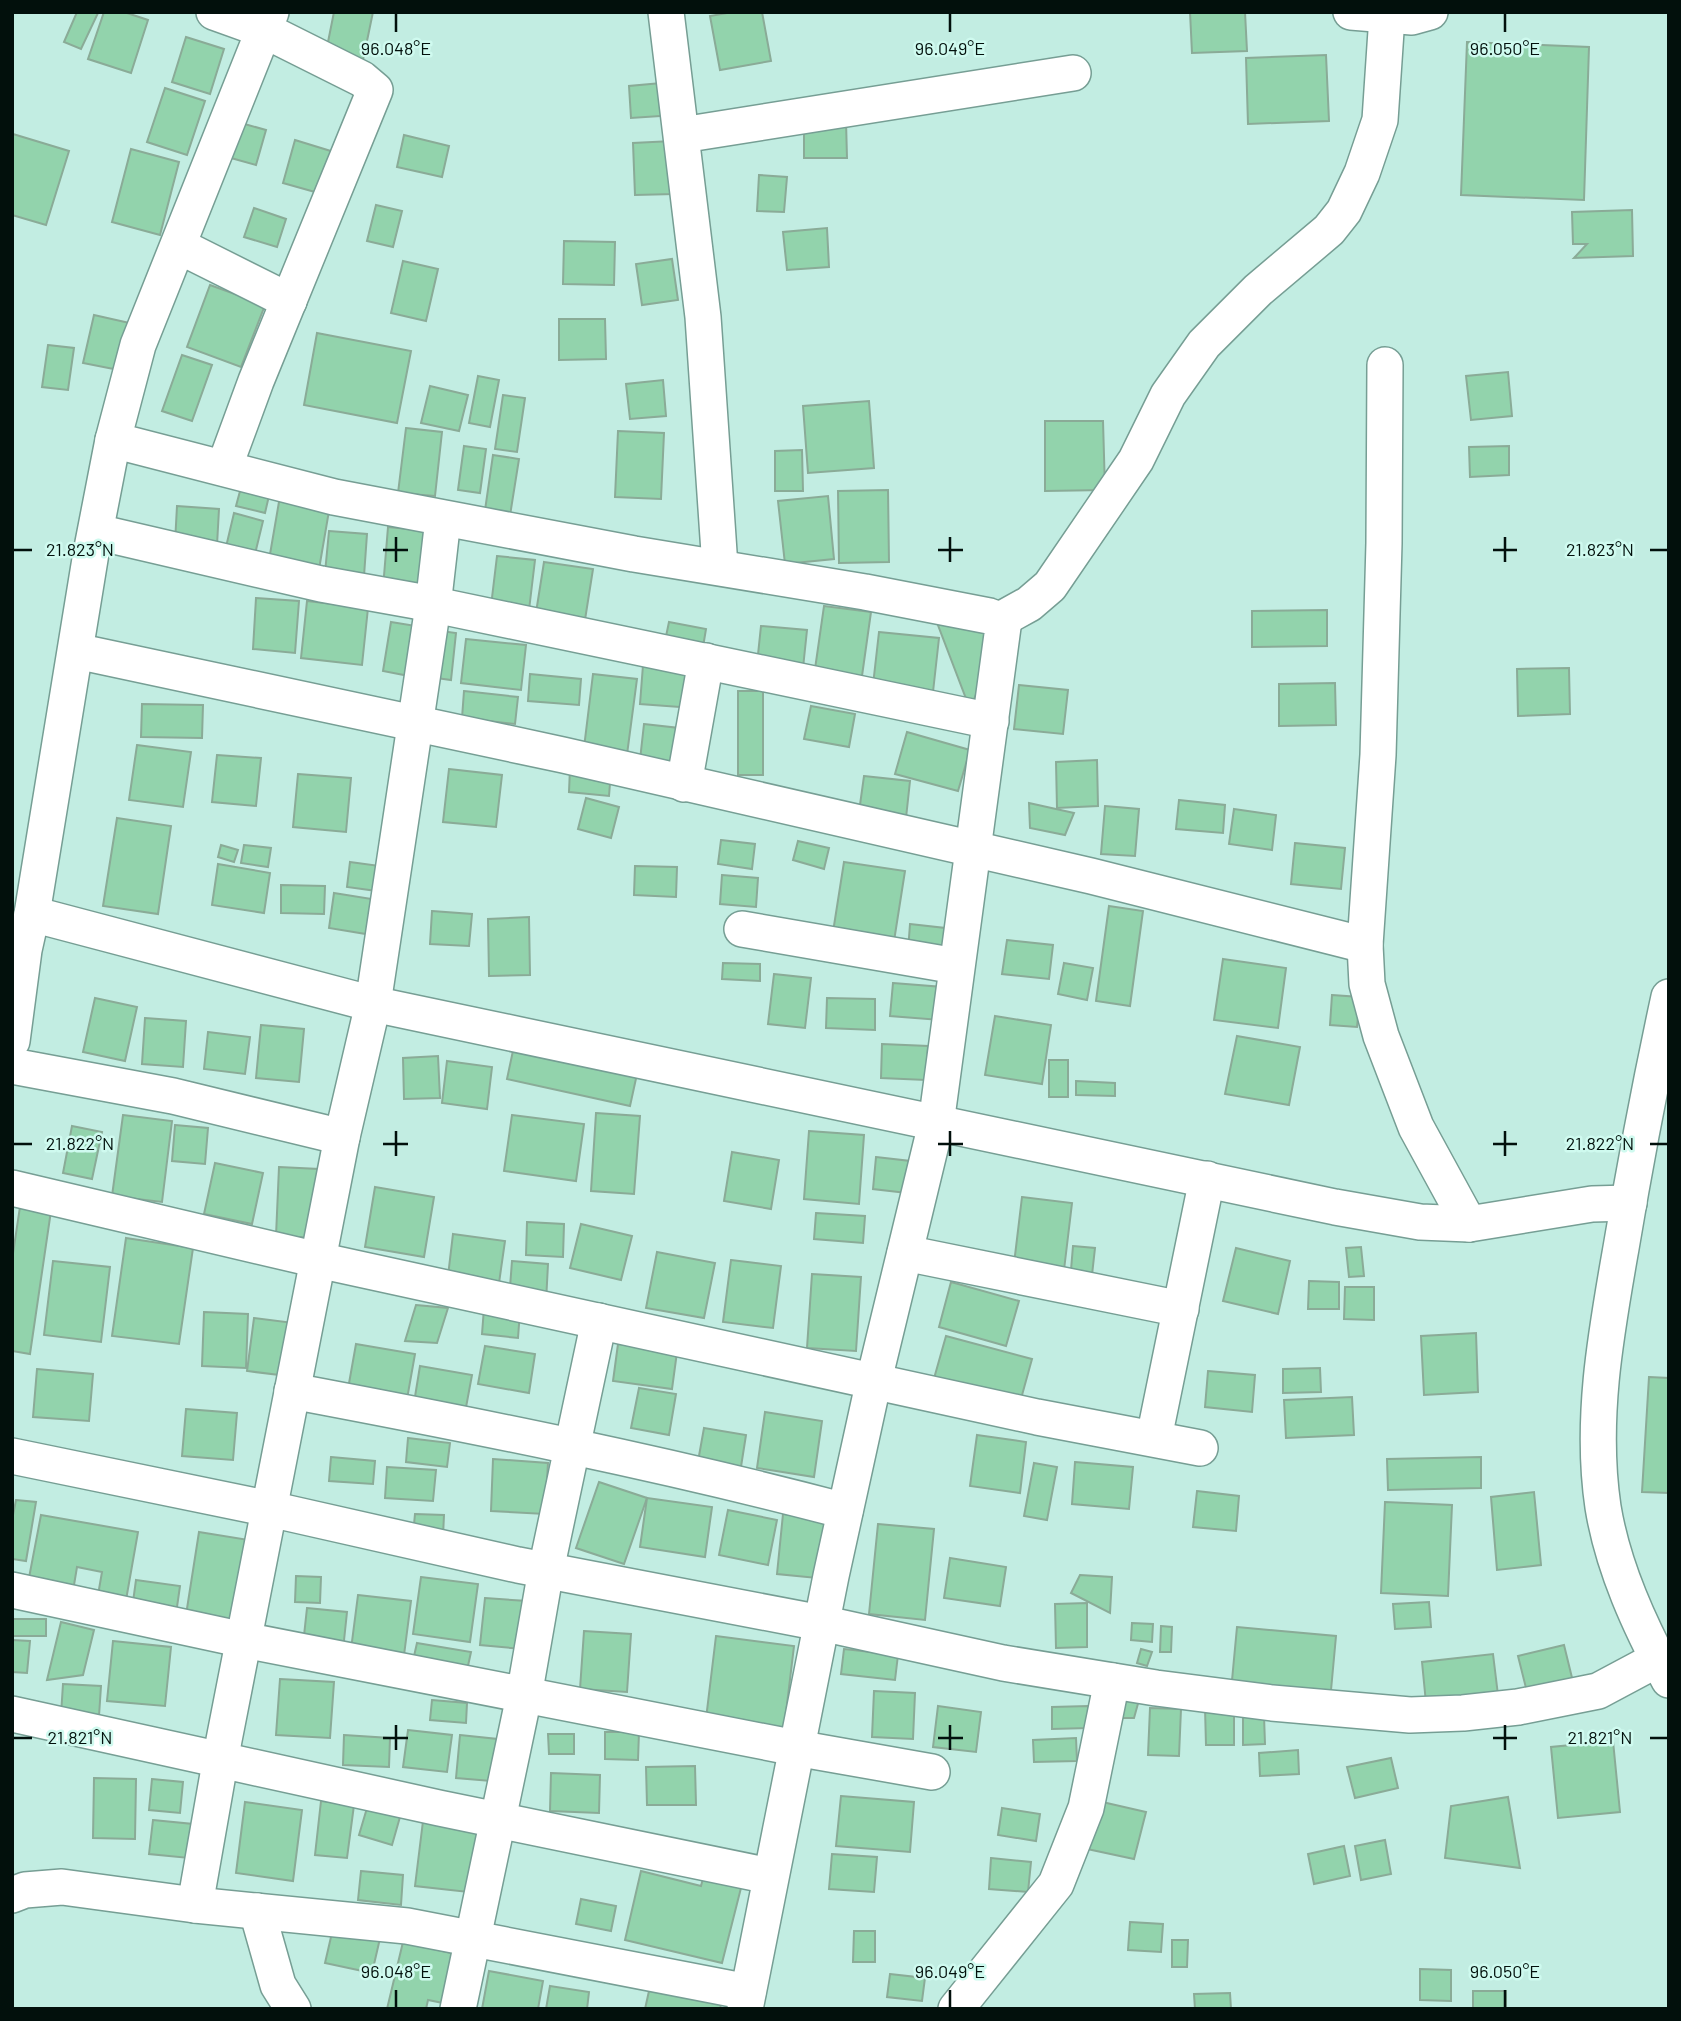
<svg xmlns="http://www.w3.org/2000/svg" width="1681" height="2021" viewBox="0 0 1681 2021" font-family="Barlow,sans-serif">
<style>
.building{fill:#92d3ac;stroke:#8aab97;stroke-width:2}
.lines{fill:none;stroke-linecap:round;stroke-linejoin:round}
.minor-casing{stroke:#769e94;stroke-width:38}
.minor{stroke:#fff;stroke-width:35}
.ticks{fill:none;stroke:#02100c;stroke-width:2.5}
.ticks-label{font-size:18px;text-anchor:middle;fill:#02100c;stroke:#cffaef;stroke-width:5;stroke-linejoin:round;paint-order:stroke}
</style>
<rect width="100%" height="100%" fill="#c2ede2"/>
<g class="building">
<polygon points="77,12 98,13 81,49 64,42"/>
<polygon points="104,12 124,12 148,20 131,73 88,59"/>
<polygon points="334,12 373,12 362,65 325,57"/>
<polygon points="733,12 762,12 771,61 720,70 710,16"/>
<polygon points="1190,12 1245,12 1247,51 1192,53"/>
<polygon points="186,37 224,49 210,94 172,82"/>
<polygon points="1467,42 1589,47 1584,200 1461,195"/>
<polygon points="1326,55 1329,121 1248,124 1246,58"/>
<polygon points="672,82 675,115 631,118 629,86"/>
<polygon points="165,88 205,101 187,155 147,142"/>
<polygon points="804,121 846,121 847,158 804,158"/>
<polygon points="241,123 266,130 256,165 231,158"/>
<polygon points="13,134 69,151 46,225 12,215"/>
<polygon points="404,135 449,146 442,177 397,167"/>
<polygon points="295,140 334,152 322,194 283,183"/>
<polygon points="672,141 674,194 635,195 633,143"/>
<polygon points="131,149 179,162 160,235 112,222"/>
<polygon points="759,175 787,177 784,212 757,211"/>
<polygon points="376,205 402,211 393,247 367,241"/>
<polygon points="254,208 286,219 277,247 244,237"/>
<polygon points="1632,210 1633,256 1574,258 1587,244 1573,244 1572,212"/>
<polygon points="827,228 829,267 787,270 783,232"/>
<polygon points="564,241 615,242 614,285 563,284"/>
<polygon points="672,259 678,300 642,305 636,264"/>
<polygon points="403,261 438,269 426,321 391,313"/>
<polygon points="210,285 265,305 241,367 187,347"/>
<polygon points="94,315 134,324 124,371 83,363"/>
<polygon points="559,319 605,319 606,359 559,360"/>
<polygon points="317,333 411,351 397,423 304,405"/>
<polygon points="48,345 74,348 68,390 42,387"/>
<polygon points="182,355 212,365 192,421 162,411"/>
<polygon points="1508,372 1512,416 1471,420 1466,376"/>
<polygon points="478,376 499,380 490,427 469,423"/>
<polygon points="663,380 666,416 630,419 626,384"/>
<polygon points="430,386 468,395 459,431 421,423"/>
<polygon points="503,395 525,398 517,452 495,449"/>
<polygon points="869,401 874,468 808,473 803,406"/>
<polygon points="1045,421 1103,421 1105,490 1045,491"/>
<polygon points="406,428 442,432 435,496 398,493"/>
<polygon points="618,431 664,433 661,499 615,497"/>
<polygon points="464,446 486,449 480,493 458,490"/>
<polygon points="1509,446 1509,475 1470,477 1469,447"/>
<polygon points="802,450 803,491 775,491 775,451"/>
<polygon points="493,455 519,459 508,528 483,524"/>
<polygon points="243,480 271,487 265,513 236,506"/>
<polygon points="888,490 889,562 839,563 838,491"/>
<polygon points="280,496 330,505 318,575 268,566"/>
<polygon points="828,496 834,559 785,564 778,501"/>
<polygon points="177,506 219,509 217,545 175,543"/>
<polygon points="234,513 263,521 255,554 226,547"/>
<polygon points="388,527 429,531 424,591 383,588"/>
<polygon points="329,531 367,534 364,576 325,573"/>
<polygon points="497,556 535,560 529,610 491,606"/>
<polygon points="544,562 593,569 584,626 535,619"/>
<polygon points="256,598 299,601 295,653 253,649"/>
<polygon points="307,601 368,608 362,665 301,658"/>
<polygon points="824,606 871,612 861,683 814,676"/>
<polygon points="1327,610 1327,646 1252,647 1252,611"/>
<polygon points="936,620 985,627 992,656 970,709"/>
<polygon points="391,622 416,626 409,676 383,671"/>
<polygon points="669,622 706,629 702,653 664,646"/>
<polygon points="761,626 807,630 803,668 757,664"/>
<polygon points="434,630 456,633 451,680 429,677"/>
<polygon points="879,632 939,638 933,692 873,685"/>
<polygon points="466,639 526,645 521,690 461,683"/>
<polygon points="643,665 696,669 693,708 640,704"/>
<polygon points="1569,668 1570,714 1518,716 1517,669"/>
<polygon points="530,674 581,679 579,705 528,701"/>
<polygon points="593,674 637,679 626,762 583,756"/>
<polygon points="1335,683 1336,725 1279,726 1279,684"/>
<polygon points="1019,685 1068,690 1063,734 1014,729"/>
<polygon points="464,691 518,697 515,724 462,718"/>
<rect x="738" y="691" width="25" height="84"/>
<polygon points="142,704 203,705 202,738 141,737"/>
<polygon points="811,706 855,714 849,747 804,739"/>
<polygon points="644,724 679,728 674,772 639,769"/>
<polygon points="907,732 970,750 958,791 895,774"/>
<polygon points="137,745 191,752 183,807 129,800"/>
<polygon points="217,755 261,758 256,806 212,802"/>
<polygon points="1097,760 1098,806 1057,808 1056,762"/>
<polygon points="570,768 611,771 609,796 569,792"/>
<polygon points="449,769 502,775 496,827 443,822"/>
<polygon points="298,774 351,778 346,832 293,827"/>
<polygon points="864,776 910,781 906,818 859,812"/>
<polygon points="586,798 619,807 611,838 578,829"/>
<polygon points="1179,800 1225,805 1223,833 1176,829"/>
<polygon points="1029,803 1074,813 1065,835 1030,828"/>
<polygon points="1105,806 1139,809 1135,856 1101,854"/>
<polygon points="1234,809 1276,815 1272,850 1229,844"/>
<polygon points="117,818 171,826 158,914 103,906"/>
<polygon points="721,840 755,844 752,869 718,864"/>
<polygon points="798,841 829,848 824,869 793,860"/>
<polygon points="1295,843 1345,848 1341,889 1291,884"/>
<polygon points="221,845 238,850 234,862 218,857"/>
<polygon points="244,845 271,848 268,867 241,863"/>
<polygon points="350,862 380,866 377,891 347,887"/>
<polygon points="844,862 905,871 894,941 833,932"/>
<polygon points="218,864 270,873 264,913 212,905"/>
<polygon points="635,866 677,867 676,897 634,895"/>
<polygon points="722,875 758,878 756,907 720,904"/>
<polygon points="281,885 325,886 324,914 281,913"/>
<polygon points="334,893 378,900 372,935 329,928"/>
<polygon points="1109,906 1143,911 1130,1006 1096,1001"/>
<polygon points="432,911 472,914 469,946 430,944"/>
<polygon points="529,917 530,975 489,976 488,919"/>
<polygon points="910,924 954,929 951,955 908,951"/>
<polygon points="1007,940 1053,945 1049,979 1002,974"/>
<polygon points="1223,959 1286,968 1278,1028 1214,1020"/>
<polygon points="723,963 760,964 760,981 722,979"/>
<polygon points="1064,963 1093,968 1087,1000 1058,994"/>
<polygon points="774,974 811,978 805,1028 768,1024"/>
<polygon points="893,983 943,987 940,1020 890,1016"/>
<polygon points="1332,995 1360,997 1357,1027 1330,1025"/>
<polygon points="95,998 137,1007 125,1061 83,1052"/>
<polygon points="827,998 875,999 875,1030 826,1028"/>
<polygon points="995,1016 1051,1025 1042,1084 985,1075"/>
<polygon points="145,1018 186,1021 183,1067 142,1064"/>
<polygon points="261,1025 304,1029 299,1082 256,1078"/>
<polygon points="208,1032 250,1037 245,1074 204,1069"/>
<polygon points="1237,1036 1300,1047 1289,1105 1225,1094"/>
<polygon points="882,1044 928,1046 926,1080 881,1078"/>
<polygon points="514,1046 637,1074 630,1106 507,1079"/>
<polygon points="438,1056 440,1098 404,1099 403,1058"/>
<rect x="1049" y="1060" width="19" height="37"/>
<polygon points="447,1061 492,1067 487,1109 442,1103"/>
<polygon points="1076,1081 1115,1083 1115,1096 1076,1095"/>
<polygon points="596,1113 640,1116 634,1194 591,1191"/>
<polygon points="123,1115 172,1121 162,1202 112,1196"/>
<polygon points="512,1115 584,1124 576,1181 504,1171"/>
<polygon points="175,1125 208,1128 205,1164 172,1161"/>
<polygon points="72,1126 102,1132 92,1179 63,1173"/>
<polygon points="809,1131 864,1135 859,1204 804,1199"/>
<polygon points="732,1152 779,1160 771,1209 724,1201"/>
<polygon points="876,1157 919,1162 915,1194 873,1189"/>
<polygon points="215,1163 263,1173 252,1224 204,1214"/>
<polygon points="279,1167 319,1169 316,1238 276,1236"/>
<polygon points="375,1187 434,1197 424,1257 365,1247"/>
<polygon points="1022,1197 1072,1203 1064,1270 1014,1264"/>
<polygon points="21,1200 52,1204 30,1354 12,1351 12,1260"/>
<polygon points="816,1213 865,1216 863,1243 814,1239"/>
<polygon points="527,1222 564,1224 563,1257 526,1255"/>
<polygon points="581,1224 632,1236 621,1280 570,1268"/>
<polygon points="453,1234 505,1241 499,1283 448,1276"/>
<polygon points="126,1238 193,1248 179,1344 112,1336"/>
<polygon points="1073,1246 1095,1248 1091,1284 1070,1282"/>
<polygon points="1361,1247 1364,1276 1349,1277 1346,1248"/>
<polygon points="1236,1248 1290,1261 1278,1314 1223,1301"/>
<polygon points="657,1252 715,1263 704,1318 646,1308"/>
<polygon points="731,1260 781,1266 773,1328 723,1322"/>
<polygon points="53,1261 110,1267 101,1342 44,1335"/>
<polygon points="512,1261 548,1264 546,1302 509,1300"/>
<polygon points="812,1274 861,1277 856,1351 807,1348"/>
<polygon points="1309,1281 1339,1282 1339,1309 1308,1309"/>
<polygon points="951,1282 1019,1301 1006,1346 939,1327"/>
<polygon points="1345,1287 1374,1287 1374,1320 1344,1319"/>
<polygon points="416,1305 448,1308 437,1343 405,1341"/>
<polygon points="484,1308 520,1311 518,1338 482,1334"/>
<polygon points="204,1312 248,1314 246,1368 202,1366"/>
<polygon points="254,1318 302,1324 295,1377 247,1371"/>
<polygon points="1476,1333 1478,1392 1424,1395 1421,1336"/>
<polygon points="946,1336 1032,1359 1019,1406 933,1382"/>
<polygon points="356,1344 415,1354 407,1399 348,1389"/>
<polygon points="618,1344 677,1352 672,1389 613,1381"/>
<polygon points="485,1346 535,1354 529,1393 478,1384"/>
<polygon points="420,1366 472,1375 464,1418 413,1409"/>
<polygon points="1320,1368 1321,1392 1283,1393 1283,1369"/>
<polygon points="37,1369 93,1374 89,1421 33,1417"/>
<polygon points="1208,1371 1255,1375 1252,1412 1205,1407"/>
<polygon points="1649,1377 1669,1378 1669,1493 1642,1492"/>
<polygon points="639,1388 676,1394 669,1435 631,1428"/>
<polygon points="1352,1397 1354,1435 1286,1438 1284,1400"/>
<polygon points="186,1409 237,1413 233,1460 182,1456"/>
<polygon points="765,1412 822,1421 814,1477 757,1468"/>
<polygon points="704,1428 746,1435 740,1473 697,1467"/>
<polygon points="977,1435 1026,1442 1020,1493 970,1486"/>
<polygon points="408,1438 450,1443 447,1467 406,1462"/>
<polygon points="331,1457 375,1461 373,1484 329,1481"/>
<polygon points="1481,1457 1481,1488 1388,1490 1387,1459"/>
<polygon points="493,1459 548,1463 545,1514 491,1511"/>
<polygon points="1075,1462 1133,1467 1129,1509 1072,1504"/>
<polygon points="1034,1463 1057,1467 1047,1520 1024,1516"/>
<polygon points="387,1467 436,1470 433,1501 385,1498"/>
<polygon points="599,1482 647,1498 624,1564 576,1548"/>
<polygon points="1197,1491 1239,1496 1236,1531 1193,1527"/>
<polygon points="1534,1492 1541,1565 1497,1570 1491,1497"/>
<polygon points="647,1498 712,1507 705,1557 640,1547"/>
<polygon points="16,1500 36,1502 26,1561 12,1559 12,1520"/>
<polygon points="1385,1502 1452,1505 1448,1596 1381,1593"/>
<polygon points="728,1510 777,1520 768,1565 719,1555"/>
<polygon points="415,1514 444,1515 443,1536 413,1535"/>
<polygon points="783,1514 833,1520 827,1579 777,1574"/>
<polygon points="41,1515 138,1532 126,1600 98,1595 102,1572 77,1567 73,1591 28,1583"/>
<polygon points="878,1524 934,1529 925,1620 869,1614"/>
<polygon points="199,1532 255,1541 241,1624 186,1615"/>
<polygon points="950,1558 1006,1567 1000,1606 944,1598"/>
<polygon points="1080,1575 1112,1577 1110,1613 1071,1593"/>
<polygon points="296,1576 321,1577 320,1603 295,1602"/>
<polygon points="421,1577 478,1584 470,1642 413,1634"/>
<polygon points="136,1580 180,1586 176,1614 132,1609"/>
<polygon points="358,1595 411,1601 403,1663 350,1657"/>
<polygon points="485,1598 527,1601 522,1649 480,1645"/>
<polygon points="1429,1602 1431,1627 1395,1629 1393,1604"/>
<polygon points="1087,1603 1087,1647 1056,1648 1055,1604"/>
<polygon points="307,1608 347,1612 343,1650 303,1645"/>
<rect x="12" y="1619" width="34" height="17"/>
<polygon points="61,1622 94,1630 83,1675 47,1680"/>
<polygon points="1132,1623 1153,1624 1152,1642 1131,1640"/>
<polygon points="1161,1626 1172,1627 1171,1652 1160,1652"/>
<polygon points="1237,1627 1336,1636 1330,1701 1231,1691"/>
<polygon points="584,1631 631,1634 627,1692 580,1689"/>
<polygon points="716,1636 794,1646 784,1729 706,1719"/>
<polygon points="12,1640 30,1641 27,1673 12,1672"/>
<polygon points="113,1641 171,1647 165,1706 107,1701"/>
<polygon points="417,1643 471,1652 466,1675 412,1665"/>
<polygon points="1564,1645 1575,1690 1529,1700 1518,1656"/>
<polygon points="844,1649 898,1655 895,1680 841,1674"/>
<polygon points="1141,1649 1152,1652 1147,1666 1137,1663"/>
<polygon points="1493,1654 1498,1695 1426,1703 1422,1662"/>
<polygon points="280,1679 334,1682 330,1738 276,1735"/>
<polygon points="63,1684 101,1686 99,1716 61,1715"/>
<polygon points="874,1691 915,1693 913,1739 872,1737"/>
<polygon points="1123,1695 1139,1700 1134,1718 1117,1718"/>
<polygon points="432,1700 467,1703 466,1723 430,1720"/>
<polygon points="938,1706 981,1712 976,1752 933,1747"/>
<polygon points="1088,1706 1088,1728 1052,1729 1052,1707"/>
<polygon points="1150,1708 1181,1709 1179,1756 1148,1755"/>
<polygon points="1205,1708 1234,1708 1234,1745 1206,1745"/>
<polygon points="1264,1716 1265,1744 1243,1745 1243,1717"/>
<polygon points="408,1730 452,1735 447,1772 403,1767"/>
<polygon points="605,1732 639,1732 638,1760 605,1759"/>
<polygon points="548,1734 574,1734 574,1754 549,1754"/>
<polygon points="344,1735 390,1738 389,1767 343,1765"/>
<polygon points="460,1735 507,1740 503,1782 456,1778"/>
<polygon points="1076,1738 1077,1761 1034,1762 1033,1740"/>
<polygon points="1613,1741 1620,1812 1558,1818 1551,1747"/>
<polygon points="1298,1750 1299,1774 1260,1776 1259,1753"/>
<polygon points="1391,1758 1398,1788 1355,1798 1347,1767"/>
<polygon points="695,1766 696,1805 647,1805 646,1767"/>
<polygon points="551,1773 600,1775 599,1813 550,1811"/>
<polygon points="94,1778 136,1779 135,1839 93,1838"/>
<polygon points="152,1779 183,1782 180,1813 149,1810"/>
<polygon points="841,1796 914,1802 910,1852 836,1846"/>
<polygon points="1508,1797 1520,1868 1445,1858 1451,1806"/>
<polygon points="321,1801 354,1805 347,1858 315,1855"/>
<polygon points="1098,1801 1146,1812 1134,1859 1087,1849"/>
<polygon points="245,1802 302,1810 293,1881 236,1873"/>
<polygon points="367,1808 400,1817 392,1845 359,1835"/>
<polygon points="1002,1808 1040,1814 1036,1841 998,1835"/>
<polygon points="153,1820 193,1824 189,1858 149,1854"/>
<polygon points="423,1821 484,1829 477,1893 415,1886"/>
<polygon points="1385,1840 1391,1874 1361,1880 1355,1846"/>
<polygon points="1344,1846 1350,1876 1314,1884 1308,1854"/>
<polygon points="832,1854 877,1857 874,1892 829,1889"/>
<polygon points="991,1858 1031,1862 1028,1892 989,1889"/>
<polygon points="361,1871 403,1875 401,1905 358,1900"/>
<polygon points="641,1871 701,1886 705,1871 743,1880 722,1963 625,1940"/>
<polygon points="581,1899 616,1906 611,1931 576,1924"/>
<polygon points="1130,1922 1163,1924 1161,1952 1128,1950"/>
<polygon points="334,1924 381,1934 372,1973 325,1963"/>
<polygon points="854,1931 875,1931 875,1962 853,1962"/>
<polygon points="1172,1940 1188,1940 1187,1967 1172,1967"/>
<polygon points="403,1942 460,1955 448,2004 428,2000 426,2009 387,2009"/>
<polygon points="1420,1969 1451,1970 1451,2001 1420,2000"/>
<polygon points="489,1971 543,1981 538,2009 482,2009"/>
<polygon points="890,1974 925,1978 922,2001 887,1997"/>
<polygon points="651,1982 722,1999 720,2009 645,2009"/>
<polygon points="550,1986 589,1992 587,2009 546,2009"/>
<rect x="1473" y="1991" width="33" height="18"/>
<polygon points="1230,1993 1231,2009 1195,2009 1194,1994"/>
</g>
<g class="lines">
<g class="minor-casing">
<g id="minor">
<polyline points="214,12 264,30 362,79 375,90 256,381 224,468"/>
<polyline points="271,12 138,345 113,440 334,497 634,554 865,592 989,616 1000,620 1003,627 936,1124 874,1380 831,1576 745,2009"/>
<polyline points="666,12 703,317 720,567"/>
<polyline points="1351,12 1412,17 1430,12"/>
<polyline points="682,135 1073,73"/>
<polyline points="179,246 289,301"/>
<polyline points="1385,365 1384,543 1378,755 1365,945 1367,984 1381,1036 1416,1127 1469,1224"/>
<polyline points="97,532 321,584 416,601 991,721"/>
<polyline points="1000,620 1029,604 1050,586 1136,460 1168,395 1204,344 1258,290 1329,230 1344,211 1362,173 1380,120 1387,16"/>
<polyline points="76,651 563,755 1091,876 1365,945"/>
<polyline points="684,784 706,661"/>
<polyline points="32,914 373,1004 1335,1207 1420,1222 1469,1224 1592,1204 1629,1203"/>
<polyline points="742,929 956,966"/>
<path d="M1669,997C1651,1080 1635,1164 1621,1248C1606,1333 1590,1420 1603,1507C1613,1568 1640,1626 1669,1680"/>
<polyline points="12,1041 24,950 32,914 91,553 113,440"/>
<polyline points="12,1066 173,1096 342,1137"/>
<polyline points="12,1188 318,1260 1037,1417 1200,1448"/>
<polyline points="905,1253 1181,1309"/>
<path d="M292,1391C478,1426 663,1463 845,1511"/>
<polyline points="1154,1438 1207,1179"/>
<polyline points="12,1456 270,1509 518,1565 821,1623 1003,1663 1156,1688 1272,1703 1410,1715 1463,1713 1518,1707 1598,1691 1658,1659 1669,1659"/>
<polyline points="12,1590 244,1640 796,1748 932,1772"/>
<polyline points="12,1714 439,1808 770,1876"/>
<polyline points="12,1895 25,1890 62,1887 195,1905 407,1926 748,1992"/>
<polyline points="195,1905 224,1740 342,1137 373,1004 433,606 443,519"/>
<polyline points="257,1911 278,1985 293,2009"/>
<polyline points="458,2009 524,1696 546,1570 599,1321"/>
<polyline points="956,2009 1056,1884 1086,1808 1112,1681"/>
</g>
</g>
<use href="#minor" class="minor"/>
</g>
<path class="ticks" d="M396,14V32M950,14V32M1505,14V32M396,537V562M950,537V562M1505,537V562M14,550H32M383,550H408M938,550H963M1493,550H1517M1650,550H1667M396,1131V1156M950,1131V1156M1505,1131V1156M14,1144H32M383,1144H408M938,1144H963M1493,1144H1517M1650,1144H1667M396,1725V1750M950,1725V1750M1505,1725V1750M14,1738H32M383,1738H408M938,1738H963M1493,1738H1517M1650,1738H1667M396,1990V2007M950,1990V2007M1505,1990V2007"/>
<g class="ticks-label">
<text x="396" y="55">96.048°E</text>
<text x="950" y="55">96.049°E</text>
<text x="1505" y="55">96.050°E</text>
<text x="80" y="556">21.823°N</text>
<text x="1600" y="556">21.823°N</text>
<text x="80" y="1150">21.822°N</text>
<text x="1600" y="1150">21.822°N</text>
<text x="80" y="1744">21.821°N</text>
<text x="1600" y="1744">21.821°N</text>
<text x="396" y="1978">96.048°E</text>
<text x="950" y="1978">96.049°E</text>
<text x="1505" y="1978">96.050°E</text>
</g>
<rect width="1681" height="2021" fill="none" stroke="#02100c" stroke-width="28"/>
</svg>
